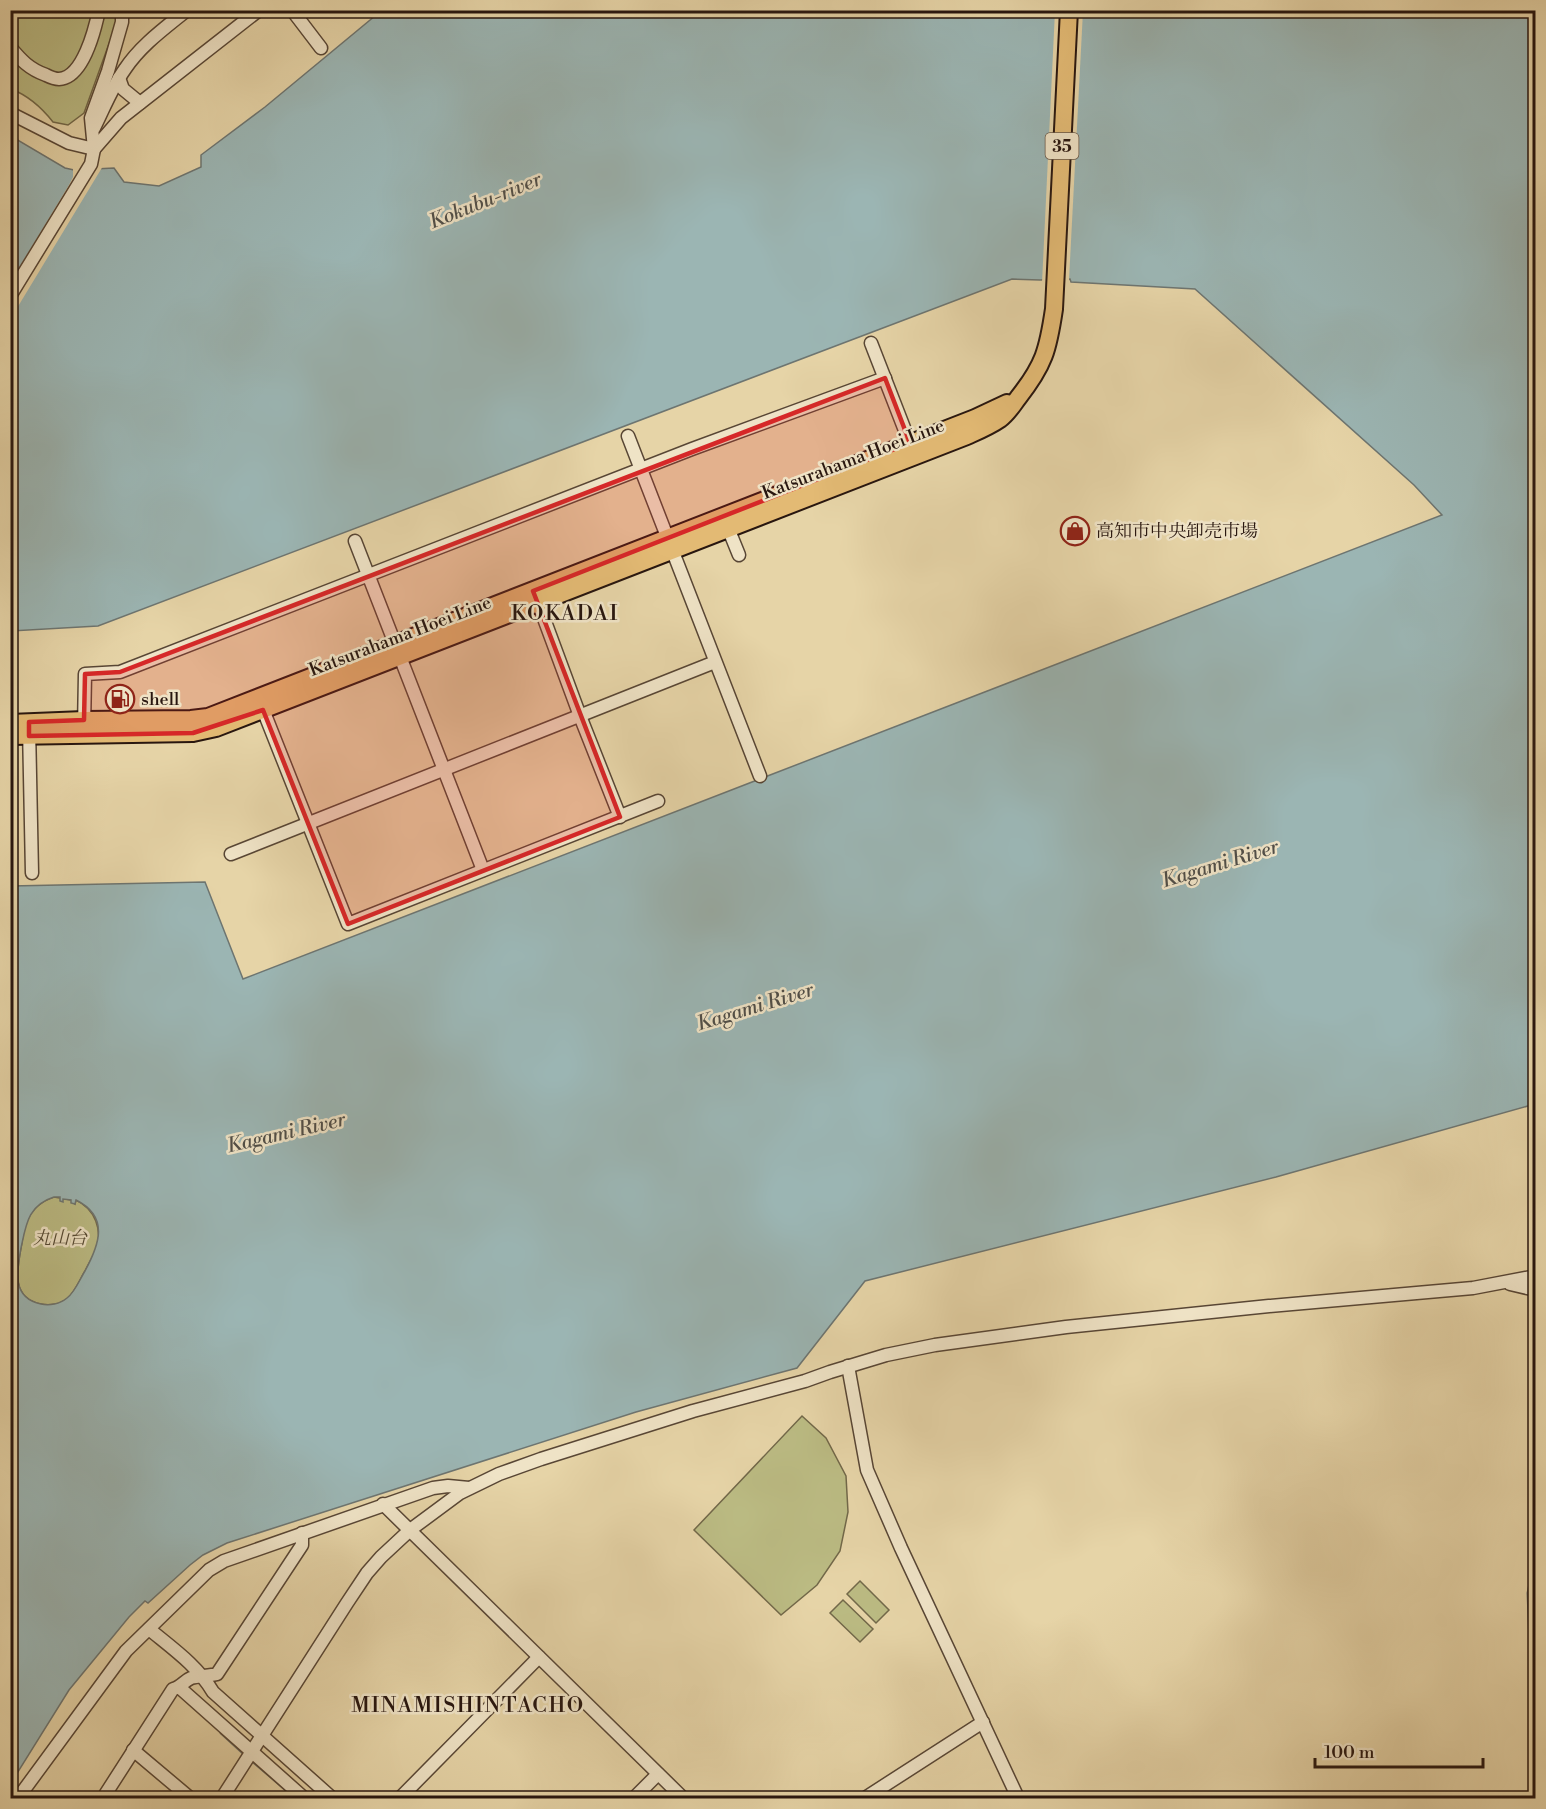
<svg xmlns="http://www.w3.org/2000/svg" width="1546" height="1809" viewBox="0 0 1546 1809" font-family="'Libre Bodoni','Noto Serif JP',serif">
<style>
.green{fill:#bbbb83;stroke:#726849;stroke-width:1.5}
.water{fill:#9bb5b3;stroke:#6d7571;stroke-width:1.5;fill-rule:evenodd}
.pier{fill:#e6d4a7}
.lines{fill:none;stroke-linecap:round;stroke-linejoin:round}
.stream{stroke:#6d7571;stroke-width:3}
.minor-casing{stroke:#584635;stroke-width:15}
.major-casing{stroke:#28160f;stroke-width:20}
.minor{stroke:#efe3c6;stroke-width:12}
.major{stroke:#e3ba74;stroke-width:16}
.marked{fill:#d62828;fill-opacity:0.2;stroke:#d62828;stroke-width:4.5;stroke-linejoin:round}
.labels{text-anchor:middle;stroke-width:5;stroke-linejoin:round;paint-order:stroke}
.shield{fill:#efe3c6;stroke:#645446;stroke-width:1.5}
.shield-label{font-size:16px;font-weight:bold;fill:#28160f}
.street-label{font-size:18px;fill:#28160f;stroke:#efe3c6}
.poi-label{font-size:18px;fill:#28160f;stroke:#efe3c6;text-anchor:start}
.park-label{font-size:18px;font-style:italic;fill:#544832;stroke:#efe3c6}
.water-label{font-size:20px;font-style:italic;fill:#504e48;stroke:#efe3c6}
.quarter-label{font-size:21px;letter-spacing:1.5px;fill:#28160f;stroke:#efe3c6}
</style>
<rect width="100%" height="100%" fill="#e6d4a7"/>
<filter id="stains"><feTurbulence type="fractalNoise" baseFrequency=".00333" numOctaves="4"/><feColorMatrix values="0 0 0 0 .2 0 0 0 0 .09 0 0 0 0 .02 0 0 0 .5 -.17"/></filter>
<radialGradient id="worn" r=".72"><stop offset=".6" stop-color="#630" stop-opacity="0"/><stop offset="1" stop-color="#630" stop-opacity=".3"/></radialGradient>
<g class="green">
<path d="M10,11H123L115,27L84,113L68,125L53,122C42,108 27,95 11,89Z"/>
<path d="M54,1197L71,1200L75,1204L76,1200C95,1209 103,1230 96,1250C93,1257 88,1264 85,1271C80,1279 75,1292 68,1298C61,1304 50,1306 41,1304C11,1298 17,1270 21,1248C23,1239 23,1229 27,1221C32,1209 42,1201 54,1197Z"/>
<polygon points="802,1416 826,1438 846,1476 848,1512 840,1551 817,1585 781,1615 694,1530"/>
<polygon points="860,1581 889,1610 876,1623 847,1594"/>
<polygon points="843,1600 873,1629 860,1642 830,1613"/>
</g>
<path class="water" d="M381,11H1535V1104L1276,1177L865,1281L797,1368L636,1412L227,1543L203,1555L190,1565L148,1603L145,1601L129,1617L69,1690L11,1783V886L205,882L243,979L1442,515L1414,485L1195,289L1071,282L1070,279L1040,280L1012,279L98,626L11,631V136L65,168L74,170L114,168L124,182L159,186L201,167V155L265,107ZM54,1197H60V1201L63,1202V1199L71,1200V1203L75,1204L76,1200C110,1217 99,1245 85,1271C80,1279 75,1292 67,1298C60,1304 49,1306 41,1304C11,1298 17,1270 21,1248C26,1225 28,1205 54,1197Z"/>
<g class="pier">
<polygon points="1055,11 1083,11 1069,280 1042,283"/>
<polygon points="73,166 103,166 11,318 11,281 69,185 73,177"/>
</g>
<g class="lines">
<g class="stream">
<polyline points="1536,1556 1528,1593 1536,1789"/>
<polyline points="221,1733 245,1755"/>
<polyline points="250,1759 286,1790"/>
</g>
<g class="minor-casing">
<g id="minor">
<polyline points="292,10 321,48"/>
<path d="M10,47C21,60 29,69 46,75C50,77 55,79 59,79C83,78 95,29 99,10"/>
<polyline points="119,78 123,89 140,103"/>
<polyline points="10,113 69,143 94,149"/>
<path d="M94,128C104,108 112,87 125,69C141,45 165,28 187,10"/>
<polyline points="94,149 121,118 259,10"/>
<polyline points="10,296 91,164 94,149 91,118 108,71 122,22 122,10"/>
<polyline points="871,343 913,451"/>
<polyline points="628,436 760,776"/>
<polyline points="726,523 739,555"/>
<polyline points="355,541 483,870"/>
<polyline points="536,597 580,716 620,817"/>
<polyline points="260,702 348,924 658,801"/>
<polyline points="29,727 32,873"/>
<polyline points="84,728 85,674 120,672 692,449 885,378"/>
<polyline points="231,854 715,662"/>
<polyline points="1510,1284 1536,1290"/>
<polyline points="848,1366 867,1470 901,1548 1018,1798"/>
<polyline points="383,1504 683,1798"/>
<path d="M149,1629C172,1648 198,1666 213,1692L332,1798"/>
<polyline points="180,1688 304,1798"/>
<polyline points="133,1750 190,1798"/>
<polyline points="18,1798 126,1651 209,1570 224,1561 433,1488 448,1486 469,1488"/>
<path d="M103,1798L173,1689C181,1687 184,1681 191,1678C196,1676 210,1676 217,1674L302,1545V1533"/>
<polyline points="222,1798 347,1603 367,1573 381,1557 410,1530 460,1493 499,1474 541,1459 693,1411 805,1381 830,1372 886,1355 935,1345 1066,1327 1269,1306 1473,1288 1536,1276"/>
<polyline points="400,1798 539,1657"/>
<polyline points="634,1798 658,1774"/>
<polyline points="865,1798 983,1722"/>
</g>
</g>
<g class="major-casing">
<g id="major">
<polyline points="10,723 84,720 191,719 208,717 975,418 1007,403"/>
<path d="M10,736L193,733L216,728L967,436C978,431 990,426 1000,419C1008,413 1012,406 1018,398C1044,365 1048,350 1054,309L1069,10"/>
</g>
</g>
<use href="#minor" class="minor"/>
<use href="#major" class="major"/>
</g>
<path class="marked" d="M885,378L910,443L533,591L620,817L348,924L263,710L193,733L29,736V722L84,720L85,674L120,672Z"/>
<defs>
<g id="shop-ring" transform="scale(1.5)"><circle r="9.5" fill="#efe3c6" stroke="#8f2418" stroke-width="1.5"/><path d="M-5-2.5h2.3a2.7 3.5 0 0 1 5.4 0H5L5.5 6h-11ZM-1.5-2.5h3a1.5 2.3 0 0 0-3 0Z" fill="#8f2418"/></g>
<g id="fuel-ring" transform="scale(1.5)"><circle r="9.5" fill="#efe3c6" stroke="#8f2418" stroke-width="1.5"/><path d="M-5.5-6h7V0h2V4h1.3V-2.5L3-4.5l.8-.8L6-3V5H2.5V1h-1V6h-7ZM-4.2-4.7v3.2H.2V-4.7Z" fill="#8f2418"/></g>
</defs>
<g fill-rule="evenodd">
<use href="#shop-ring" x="1075" y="531"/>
<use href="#fuel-ring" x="120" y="699"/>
</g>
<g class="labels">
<rect class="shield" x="1045.5" y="133" width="33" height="26" rx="4.5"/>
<g class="shield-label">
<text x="1062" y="152">35</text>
</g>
<g class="street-label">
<text transform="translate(853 459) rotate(-21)" y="6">Katsurahama Hoei Line</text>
<text transform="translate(400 636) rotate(-21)" y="6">Katsurahama Hoei Line</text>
</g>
<g class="poi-label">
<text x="1096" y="537">高知市中央卸売市場</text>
<text x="141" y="705">shell</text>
</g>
<g class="park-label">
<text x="60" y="1244">丸山台</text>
</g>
<g class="water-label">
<text transform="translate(485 200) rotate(-22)" y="7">Kokubu-river</text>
<text transform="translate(1220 863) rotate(-17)" y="7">Kagami River</text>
<text transform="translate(755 1006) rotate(-17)" y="7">Kagami River</text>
<text transform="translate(286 1132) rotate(-13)" y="7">Kagami River</text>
</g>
<g class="quarter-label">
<text x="565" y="620">KOKADAI</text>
<text x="468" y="1712">MINAMISHINTACHO</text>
</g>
</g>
<rect width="1546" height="1809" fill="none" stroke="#e6d4a7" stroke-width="36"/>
<rect x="12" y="12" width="1522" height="1785" fill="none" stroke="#28160f" stroke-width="3"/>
<rect x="18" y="18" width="1510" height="1773" fill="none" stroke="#28160f" stroke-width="1.5"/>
<path d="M1315 1758v9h168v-9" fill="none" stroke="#28160f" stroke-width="3"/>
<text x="1324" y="1758" font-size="18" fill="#28160f" stroke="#efe3c6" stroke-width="4.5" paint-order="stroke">100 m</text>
<rect width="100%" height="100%" filter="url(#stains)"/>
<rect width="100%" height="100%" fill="url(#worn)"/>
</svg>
